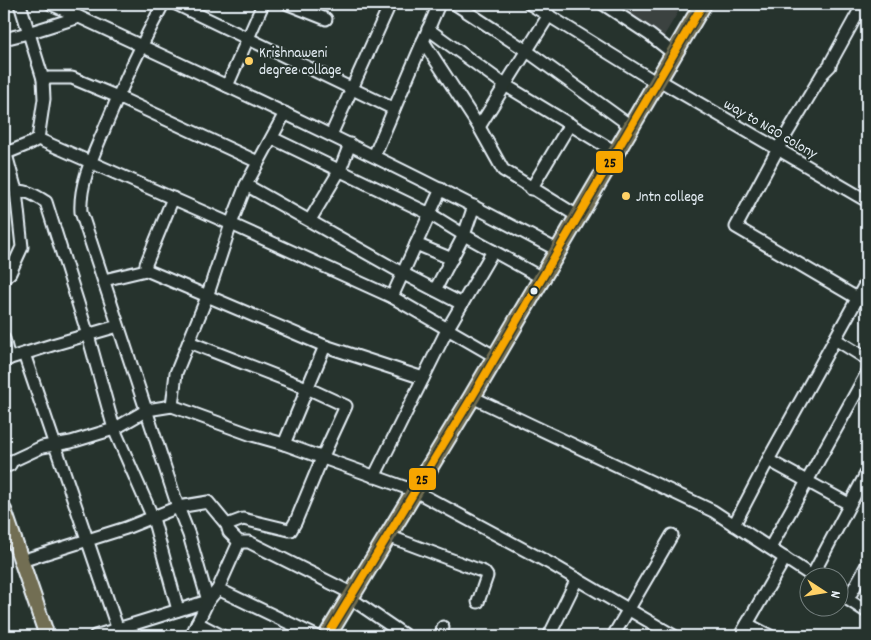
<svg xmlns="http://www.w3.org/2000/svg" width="871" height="640" viewBox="0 0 871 640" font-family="Dekko,sans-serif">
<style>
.built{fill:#3b4240}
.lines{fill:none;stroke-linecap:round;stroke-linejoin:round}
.minor-casing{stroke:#e8f1f8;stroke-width:15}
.major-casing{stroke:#e8f1f8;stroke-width:18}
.highway-casing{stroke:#e8f1f8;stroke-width:20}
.minor{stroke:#26332d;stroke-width:11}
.major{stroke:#726e52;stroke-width:14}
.highway{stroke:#726e52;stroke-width:16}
.bus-1-casing{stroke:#26332d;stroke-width:11}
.bus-1{stroke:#f7a600;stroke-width:8}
.poi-dot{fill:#ffd166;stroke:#26332d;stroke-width:2}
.bus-dot{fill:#e8f1f8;stroke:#26332d;stroke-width:2}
.labels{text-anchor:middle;stroke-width:4;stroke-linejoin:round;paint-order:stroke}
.poi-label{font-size:15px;fill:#e8f1f8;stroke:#26332d;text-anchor:start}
.street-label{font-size:15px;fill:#e8f1f8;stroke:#26332d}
.line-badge{stroke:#26332d;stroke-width:2}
.pale-badge-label{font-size:14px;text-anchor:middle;font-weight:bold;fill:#111}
</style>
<rect width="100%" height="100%" fill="#26332d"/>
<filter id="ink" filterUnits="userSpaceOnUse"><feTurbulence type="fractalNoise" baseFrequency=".02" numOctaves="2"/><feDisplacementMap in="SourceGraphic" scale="10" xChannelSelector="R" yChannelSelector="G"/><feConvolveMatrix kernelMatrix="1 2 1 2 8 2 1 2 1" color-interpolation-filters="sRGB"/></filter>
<g filter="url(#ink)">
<polygon class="built" points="610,4 683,4 662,39"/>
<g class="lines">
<g class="minor-casing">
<g id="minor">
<path d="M51,4C222,83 392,162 559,251"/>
<path d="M163,4C142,43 123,84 106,125C95,152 79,182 81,212L178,507L208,502L227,525L229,532L239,542H249L353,594"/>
<polyline points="176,4 394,109"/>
<polyline points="288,4 326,19"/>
<polyline points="455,4 527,51 632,127"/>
<polyline points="530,4 657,83"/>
<polyline points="603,4 650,35 674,54"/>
<polyline points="428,29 505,85 617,153"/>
<polyline points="4,39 28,33 79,17"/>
<polyline points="423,41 479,127 503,170 579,217"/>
<polyline points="43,79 50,78 72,78 118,97 258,162"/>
<polyline points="659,80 867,201"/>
<polyline points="227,86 263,4"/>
<polyline points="285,113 246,185 402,273 462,304"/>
<polyline points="479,127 549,15"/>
<polyline points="331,135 390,4"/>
<polyline points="272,138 430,214 464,235 542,278"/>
<polyline points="38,139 231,224 392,297 496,357"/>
<polyline points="4,147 16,191 22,247 10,273 4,278"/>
<polyline points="4,154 31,143 38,139 44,99 43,79 20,4"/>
<polyline points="374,156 439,4"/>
<polyline points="531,189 570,124"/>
<polyline points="310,220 340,170 350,144"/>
<polyline points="416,244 452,259"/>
<polyline points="146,270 146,264 173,198"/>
<polyline points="104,280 146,270 325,346 423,378"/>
<polyline points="435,290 464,235 474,206"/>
<polyline points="392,297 441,189"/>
<polyline points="857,298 736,227 780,145 823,73 830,66 831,62 863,4"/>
<polyline points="4,339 9,359"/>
<polyline points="835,339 867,359"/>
<polyline points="189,342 307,388 346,406 322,458 296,521 291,530 289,530 243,519 227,525"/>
<polyline points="24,354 120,636"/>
<polyline points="4,360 52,345 118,326"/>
<polyline points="472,397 713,511 815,578"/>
<polyline points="172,406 176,373 207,297 231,224 246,185"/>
<polyline points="284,444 325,346"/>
<polyline points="768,460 849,504"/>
<path d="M4,467L10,465L12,461L42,447L71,442L114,429L88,335L46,202C36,196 28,190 16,191"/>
<polyline points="374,477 448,328 493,251"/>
<polyline points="734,525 768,460 867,281"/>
<polyline points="388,536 484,572 487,576 478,602"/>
<polyline points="770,548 867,373"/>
<polyline points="21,561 126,528 178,507 189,535 208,601"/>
<polyline points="812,576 867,472"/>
<polyline points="218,589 316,636"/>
<polyline points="838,593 867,612"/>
<polyline points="350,598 406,636"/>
<polyline points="848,599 867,565"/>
<polyline points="178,610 153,518 114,429 147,410 172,406 252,435 284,444 415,491 551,564 674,636"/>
<polyline points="197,623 222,636"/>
<polyline points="747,624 770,636"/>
<polyline points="95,636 208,601"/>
<polyline points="191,636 208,601 218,589 239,542"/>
<polyline points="441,636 443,627"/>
<polyline points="549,636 577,579"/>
<polyline points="613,636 672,535"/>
<polyline points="740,636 785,558"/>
</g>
</g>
<g class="major-casing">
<polyline id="major" points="4,510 47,636"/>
</g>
<g class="highway-casing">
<polyline id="highway" points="327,636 472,397 703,4"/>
</g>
<use href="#minor" class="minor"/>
<use href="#major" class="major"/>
<use href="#highway" class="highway"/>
<g class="bus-1-casing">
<polyline id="bus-1" points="327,636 472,397 703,4"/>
</g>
<use href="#bus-1" class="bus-1"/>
</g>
</g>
<g class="poi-dot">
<circle cx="249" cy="61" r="5"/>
<circle cx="626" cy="196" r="5"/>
</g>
<circle class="bus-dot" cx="534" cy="291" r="4.5"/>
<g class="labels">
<g class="poi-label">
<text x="259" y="57">Krishnaweni<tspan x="259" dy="17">degree collage</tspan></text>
<text x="636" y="201">Jntn college</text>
</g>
<g class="street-label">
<text transform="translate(771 128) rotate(30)" y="5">way to NGO colony</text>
</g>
</g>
<g class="line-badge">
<rect x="595" y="150" width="29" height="24" rx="5" fill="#f7a600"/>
<rect x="408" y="467" width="29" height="24" rx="5" fill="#f7a600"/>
</g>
<g class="pale-badge-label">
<text x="610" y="167">25</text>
<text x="422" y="484">25</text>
</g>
<rect width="871" height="640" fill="none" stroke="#26332d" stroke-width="20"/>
<rect x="10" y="10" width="851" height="620" fill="none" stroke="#e8f1f8" stroke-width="2" filter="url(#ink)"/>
<g transform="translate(824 592) rotate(102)"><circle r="24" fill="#26332d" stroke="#747f7e"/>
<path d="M0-4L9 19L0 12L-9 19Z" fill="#ffd166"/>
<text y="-8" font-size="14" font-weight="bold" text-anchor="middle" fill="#e8f1f8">N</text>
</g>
</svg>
